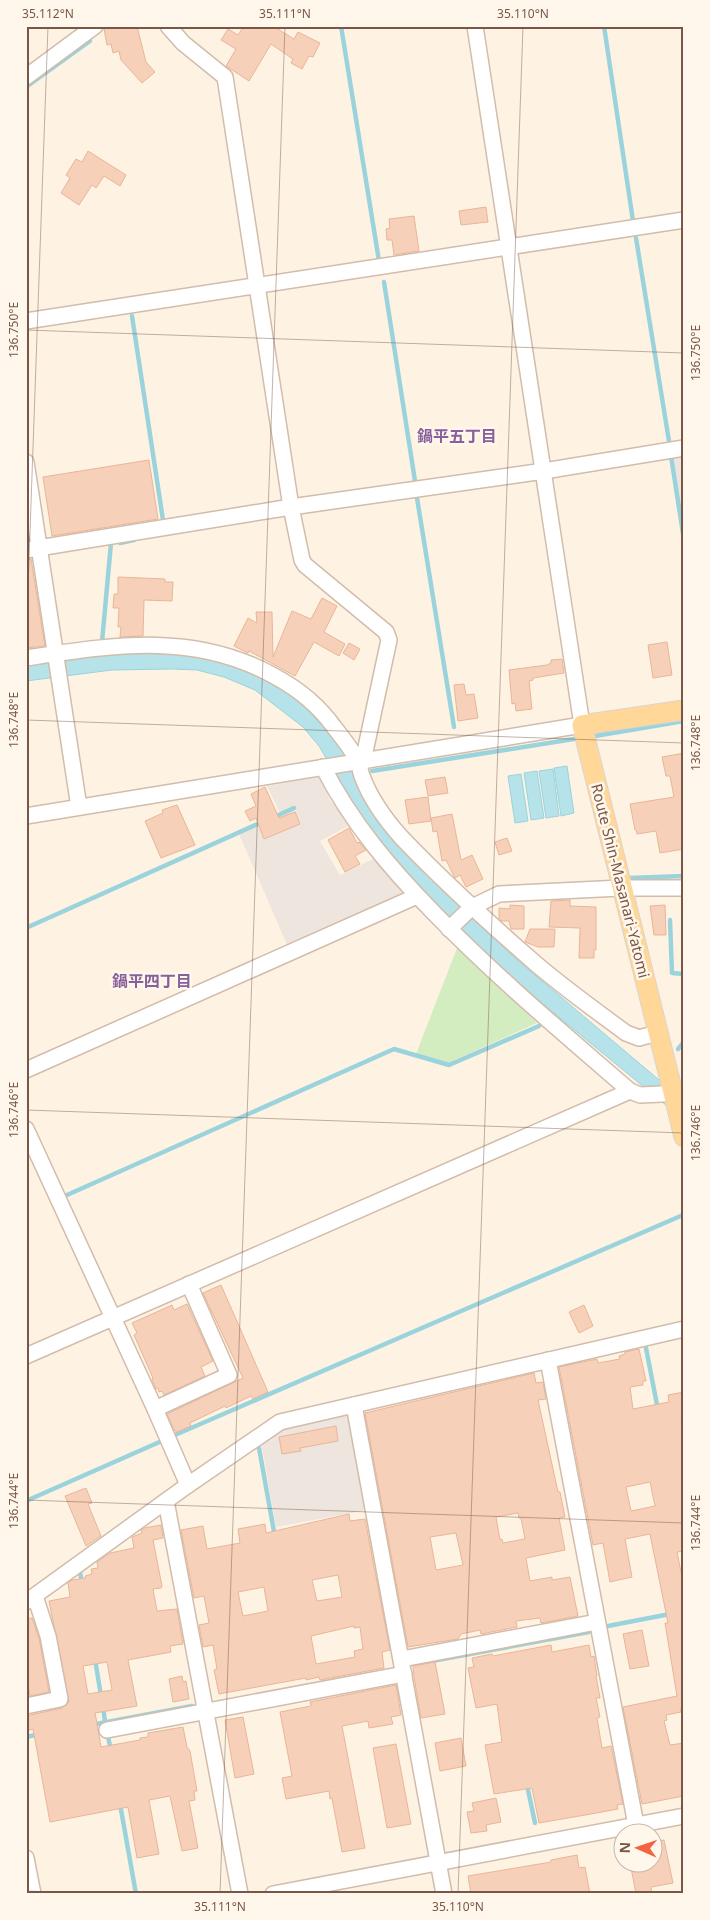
<svg xmlns="http://www.w3.org/2000/svg" width="710" height="1920" viewBox="0 0 710 1920" font-family="'Noto Sans','Noto Sans JP',sans-serif">
<style>
.industrial{fill:#ede5de}
.green{fill:#d3edc0}
.water{fill:#b6e2e9;stroke:#9bd3dc}
.lines{fill:none;stroke-linecap:round;stroke-linejoin:round}
.stream{stroke:#9bd3dc;stroke-width:4.5}
.building{fill:#f6d0b8;stroke:#eab597;fill-rule:evenodd}
.minor-casing{stroke:#d2bcab;stroke-width:18}
.major-casing{stroke:#dcd3cf;stroke-width:21}
.minor{stroke:#fff;stroke-width:15}
.major{stroke:#ffd799;stroke-width:19}
.ticks{fill:none;stroke:#785747;stroke-width:1;stroke-opacity:0.45}
.labels{text-anchor:middle;stroke-width:5;stroke-linejoin:round;paint-order:stroke}
.street-label{font-size:15px;fill:#785747;stroke:#fff7eb}
.neighbourhood-label{font-size:16px;font-weight:bold;fill:#88619c;stroke:#fff7eb}
.neatline{fill:none;stroke:#785747;stroke-width:2}
.ticks-label{font-size:12px;text-anchor:middle;fill:#785747}
</style>
<rect width="100%" height="100%" fill="#fef3e3"/>
<g class="industrial">
<polygon points="684,452 684,548 669,455"/>
<polygon points="319,777 330,800 350,825 320,841 340,875 377,857 409,892 288,947 239,834 281,815 267,786"/>
<polygon points="348,1409 368,1510 276,1527 261,1441 281,1428"/>
</g>
<polygon class="green" points="457,948 537,1023 448,1063 416,1054"/>
<g class="water">
<polygon points="160,652 190,653 227,661 276,684 304,706 342,747 355,778 387,831 463,910 523,965 684,1101 684,1120 521,986 460,931 385,851 363,821 319,746 303,727 255,690 224,677 197,670 172,669 112,670 26,681 26,666 89,656"/>
<polygon points="567,766 574,813 561,816 554,768"/>
<polygon points="553,769 559,816 546,818 539,771"/>
<polygon points="537,771 544,818 531,820 524,773"/>
<polygon points="521,774 528,821 515,823 508,776"/>
</g>
<g class="lines">
<g class="stream">
<polyline points="341,26 379,261"/>
<polyline points="604,26 633,221"/>
<polyline points="26,87 90,41"/>
<polyline points="636,238 669,441"/>
<polyline points="384,282 415,481"/>
<polyline points="132,316 163,520"/>
<polyline points="671,456 684,540"/>
<polyline points="417,498 454,727"/>
<polyline points="120,543 134,540"/>
<polyline points="102,642 111,543"/>
<polyline points="595,736 684,721"/>
<polyline points="372,771 574,739"/>
<polyline points="274,817 294,808"/>
<polyline points="629,878 684,876"/>
<polyline points="670,920 672,973 684,974"/>
<polyline points="26,928 262,822"/>
<polyline points="678,1049 684,1042"/>
<polyline points="67,1195 394,1049 449,1065 539,1026"/>
<polyline points="646,1348 658,1410"/>
<polyline points="175,1435 683,1215"/>
<polyline points="259,1448 275,1537"/>
<polyline points="26,1501 164,1440"/>
<polyline points="80,1572 82,1583"/>
<polyline points="608,1626 670,1614"/>
<polyline points="95,1659 101,1696"/>
<polyline points="432,1661 589,1632"/>
<polyline points="103,1706 105,1722"/>
<polyline points="91,1725 192,1706"/>
<polyline points="26,1737 40,1734"/>
<polyline points="108,1737 111,1750"/>
<polyline points="527,1785 535,1823"/>
<polyline points="120,1804 136,1894"/>
</g>
</g>
<g class="building">
<polygon points="117,26 137,26 146,62 155,72 142,83 121,60 119,51 113,53 111,44 107,45 104,29"/>
<polygon points="244,26 273,26 294,39 298,32 320,43 313,57 309,56 302,69 291,63 293,59 271,44 249,81 226,66 236,49 221,40 228,29 238,35"/>
<polygon points="88,151 126,175 120,186 104,176 96,188 92,185 79,205 61,193 70,178 66,175 76,159 82,162"/>
<polygon points="486,207 488,222 461,225 459,211"/>
<polygon points="414,216 419,251 394,255 392,240 387,240 386,229 390,228 389,219"/>
<polygon points="149,460 158,519 52,536 43,477"/>
<polygon points="26,559 31,559 45,646 26,648"/>
<polygon points="118,577 165,579 165,582 173,582 172,601 144,600 143,636 120,637 121,627 118,627 119,608 113,608 114,594 118,594"/>
<polygon points="322,598 337,606 324,632 345,644 339,656 314,642 295,676 249,651 248,653 234,646 248,618 257,623 256,612 272,612 273,657 292,611 311,619"/>
<polygon points="667,642 672,675 653,678 648,645"/>
<polygon points="349,643 360,649 354,660 343,653"/>
<polygon points="562,659 564,673 533,678 533,680 529,681 532,709 516,711 515,703 512,704 509,670 547,665 551,663 551,660"/>
<polygon points="464,684 466,695 474,694 478,718 458,721 454,685"/>
<polygon points="684,753 684,849 660,853 656,831 637,834 636,830 635,830 630,804 674,797 670,776 666,776 662,757"/>
<polygon points="445,777 448,793 428,796 425,780"/>
<polygon points="265,787 279,818 295,812 300,824 264,839 256,818 250,821 245,811 256,806 251,794"/>
<polygon points="428,797 431,821 409,824 405,800"/>
<polygon points="177,805 195,845 161,858 145,821 163,813 162,810"/>
<polygon points="452,814 461,860 472,855 483,879 466,887 460,875 455,878 446,860 442,861 437,831 433,832 431,818"/>
<polygon points="349,828 357,843 359,842 366,850 355,856 360,864 345,872 328,840"/>
<polygon points="507,838 512,851 499,855 495,842"/>
<polygon points="570,900 570,906 596,907 596,950 594,950 594,958 579,958 580,928 549,927 551,901"/>
<polygon points="510,905 524,906 524,929 511,929 509,921 501,921 499,918 499,908 510,909"/>
<polygon points="665,905 666,935 654,935 650,906"/>
<polygon points="530,929 555,929 554,947 538,947 525,942"/>
<polygon points="221,1285 268,1392 253,1399 251,1396 226,1408 225,1406 190,1423 191,1426 177,1432 174,1430 167,1414 243,1378 203,1293"/>
<polygon points="187,1304 213,1361 201,1367 205,1376 164,1395 162,1391 159,1392 158,1388 156,1389 152,1379 153,1378 134,1335 137,1333 132,1323 172,1305 174,1310"/>
<polygon points="584,1305 593,1326 579,1333 569,1312"/>
<path d="M639,1349L646,1381H643V1385L630,1387L633,1409L669,1402L668,1395L684,1392V1417L681,1418L684,1433V1551L677,1552L684,1587V1708L680,1709L681,1712L666,1715L667,1720L664,1721L670,1745L684,1743V1796L642,1804L623,1707L677,1696L665,1623H668L650,1534L625,1539L632,1577L610,1582L603,1543L593,1545L559,1367L597,1359L598,1363L620,1359L619,1356L625,1354V1352ZM650,1482L655,1506L631,1511L626,1487Z"/>
<path d="M534,1373L536,1383L543,1382L546,1399L538,1400L558,1492H560L565,1517L559,1518L565,1550L526,1558L530,1581L552,1577V1580L570,1577L578,1616L541,1623L540,1618L516,1621L517,1627L481,1634L480,1630L461,1634L458,1639L408,1647L365,1413ZM518,1513L519,1518H521L525,1539L503,1543L502,1539L500,1540L496,1517ZM456,1533L463,1565L436,1570L430,1537Z"/>
<polygon points="336,1426 338,1441 300,1448 301,1451 282,1454 279,1437"/>
<polygon points="86,1488 92,1503 88,1504 101,1536 86,1546 65,1496"/>
<path d="M349,1514L350,1521L365,1519L390,1650L382,1652L384,1668L320,1680L319,1677L306,1680V1678L219,1694L214,1670L217,1669L213,1645L203,1647L199,1625L209,1623L204,1596L194,1598L181,1530L203,1526L207,1549L240,1543L238,1529L265,1524L266,1533ZM338,1575L342,1597L317,1601L312,1580ZM264,1587L268,1611L243,1616L238,1592ZM354,1626V1628L360,1627L363,1649L354,1651L355,1657L316,1664L311,1636Z"/>
<path d="M161,1525L163,1538L153,1540L162,1586L161,1588L153,1589L157,1611L177,1609L183,1644L170,1646L171,1652L128,1660L137,1706L95,1713L96,1718L101,1747L140,1740V1738L148,1737V1733L183,1727L187,1747L190,1751L197,1791H194L195,1800L189,1801L198,1848L182,1851L170,1796L149,1800L159,1854L137,1858L128,1807L50,1822L33,1729L26,1731V1716L62,1708L69,1702L49,1601L70,1597L68,1583L72,1580L86,1578L85,1576L92,1574L91,1569L98,1568L97,1562L110,1553L134,1548L132,1537L142,1533L141,1530L144,1528ZM107,1662L112,1690L88,1694L83,1666Z"/>
<polygon points="32,1618 39,1638 49,1692 30,1696 26,1673 26,1619"/>
<polygon points="642,1630 649,1666 630,1669 623,1634"/>
<polygon points="551,1645 552,1652 589,1645 591,1657 594,1656 597,1676 596,1676 600,1698 596,1698 600,1717 597,1718 602,1748 611,1746 623,1804 617,1805 618,1809 591,1814 539,1823 532,1788 494,1794 485,1745 502,1742 497,1704 476,1708 468,1668 474,1667 472,1658 492,1654 493,1656"/>
<polygon points="435,1662 445,1714 421,1718 414,1677 413,1666"/>
<polygon points="182,1676 183,1682 186,1681 189,1699 173,1702 169,1679"/>
<polygon points="396,1685 401,1715 391,1717 393,1724 369,1728 368,1721 342,1726 365,1848 342,1852 332,1798 330,1799 329,1791 286,1799 282,1778 292,1776 280,1712 311,1706 310,1702"/>
<polygon points="243,1717 254,1774 235,1778 225,1720"/>
<polygon points="461,1738 466,1766 440,1771 435,1743"/>
<polygon points="396,1744 411,1824 387,1828 373,1748"/>
<polygon points="496,1798 501,1822 486,1825 487,1831 471,1833 467,1812 474,1811 472,1803"/>
<polygon points="664,1840 673,1883 651,1887 652,1894 636,1894 630,1862 652,1862 652,1842"/>
<polygon points="577,1855 579,1868 585,1867 590,1894 471,1894 468,1876 551,1862 551,1860"/>
</g>
<g class="lines">
<g class="minor-casing">
<g id="minor">
<polyline points="168,26 183,43 225,77 291,507 302,560 305,565 386,632 389,640 363,761"/>
<polyline points="26,77 95,26"/>
<polyline points="26,321 684,220"/>
<polyline points="26,462 79,807"/>
<polyline points="26,550 291,507 544,471 684,448"/>
<path d="M26,658C114,645 195,631 276,677C298,689 319,706 334,727C342,737 352,750 358,761C360,766 360,771 362,776C370,798 385,819 401,837C443,881 489,923 535,963C564,988 595,1010 626,1033L639,1038L657,1033"/>
<path d="M323,767C351,822 390,868 433,912C495,976 563,1033 630,1091L640,1095L684,1093"/>
<path d="M26,816L582,725C547,492 509,260 475,26"/>
<polyline points="449,929 472,907 499,894 621,888 684,888"/>
<polyline points="26,1070 417,896"/>
<polyline points="26,1129 155,1409 188,1485"/>
<polyline points="26,1356 630,1091"/>
<polyline points="548,1360 636,1825"/>
<polyline points="354,1405 444,1894"/>
<polyline points="155,1409 229,1375 189,1284"/>
<polyline points="166,1501 240,1894"/>
<polyline points="26,1602 188,1485 280,1422 684,1329"/>
<polyline points="402,1659 597,1622"/>
<polyline points="26,1706 60,1699 48,1636 35,1596"/>
<polyline points="107,1730 404,1674"/>
<polyline points="26,1858 33,1894"/>
<polyline points="273,1894 684,1816"/>
</g>
</g>
<g class="major-casing">
<polyline id="major" points="684,710 582,725 684,1137"/>
</g>
<use href="#minor" class="minor"/>
<use href="#major" class="major"/>
</g>
<path class="ticks" d="M26,330L684,353M26,644L48,26M26,720L684,743M26,1110L684,1133M26,1500L684,1523M26,1891L112,1894M220,1894L285,26M458,1894L523,26"/>
<g class="labels">
<g class="street-label">
<text transform="translate(620 881) rotate(76)" y="5">Route Shin-Masanari-Yatomi</text>
</g>
<g class="neighbourhood-label">
<text x="457" y="442">鍋平五丁目</text>
<text x="152" y="987">鍋平四丁目</text>
</g>
</g>
<rect width="710" height="1920" fill="none" stroke="#fff7eb" stroke-width="55"/>
<g transform="translate(638 1848) rotate(272)"><circle r="24" fill="#fff7eb" stroke="#c9b7a9"/>
<path d="M0-4L9 19L0 12L-9 19Z" fill="#f2633e"/>
<text y="-8" font-size="14" font-weight="bold" text-anchor="middle" fill="#785747">N</text>
</g>
<rect x="28" y="28" width="654" height="1864" class="neatline"/>
<g class="ticks-label">
<text x="48" y="18">35.112°N</text>
<text x="285" y="18">35.111°N</text>
<text x="523" y="18">35.110°N</text>
<text transform="translate(14 330) rotate(-90)" y="4">136.750°E</text>
<text transform="translate(696 353) rotate(-90)" y="4">136.750°E</text>
<text transform="translate(14 720) rotate(-90)" y="4">136.748°E</text>
<text transform="translate(696 743) rotate(-90)" y="4">136.748°E</text>
<text transform="translate(14 1110) rotate(-90)" y="4">136.746°E</text>
<text transform="translate(696 1133) rotate(-90)" y="4">136.746°E</text>
<text transform="translate(14 1501) rotate(-90)" y="4">136.744°E</text>
<text transform="translate(696 1523) rotate(-90)" y="4">136.744°E</text>
<text x="220" y="1911">35.111°N</text>
<text x="458" y="1911">35.110°N</text>
</g>
</svg>
